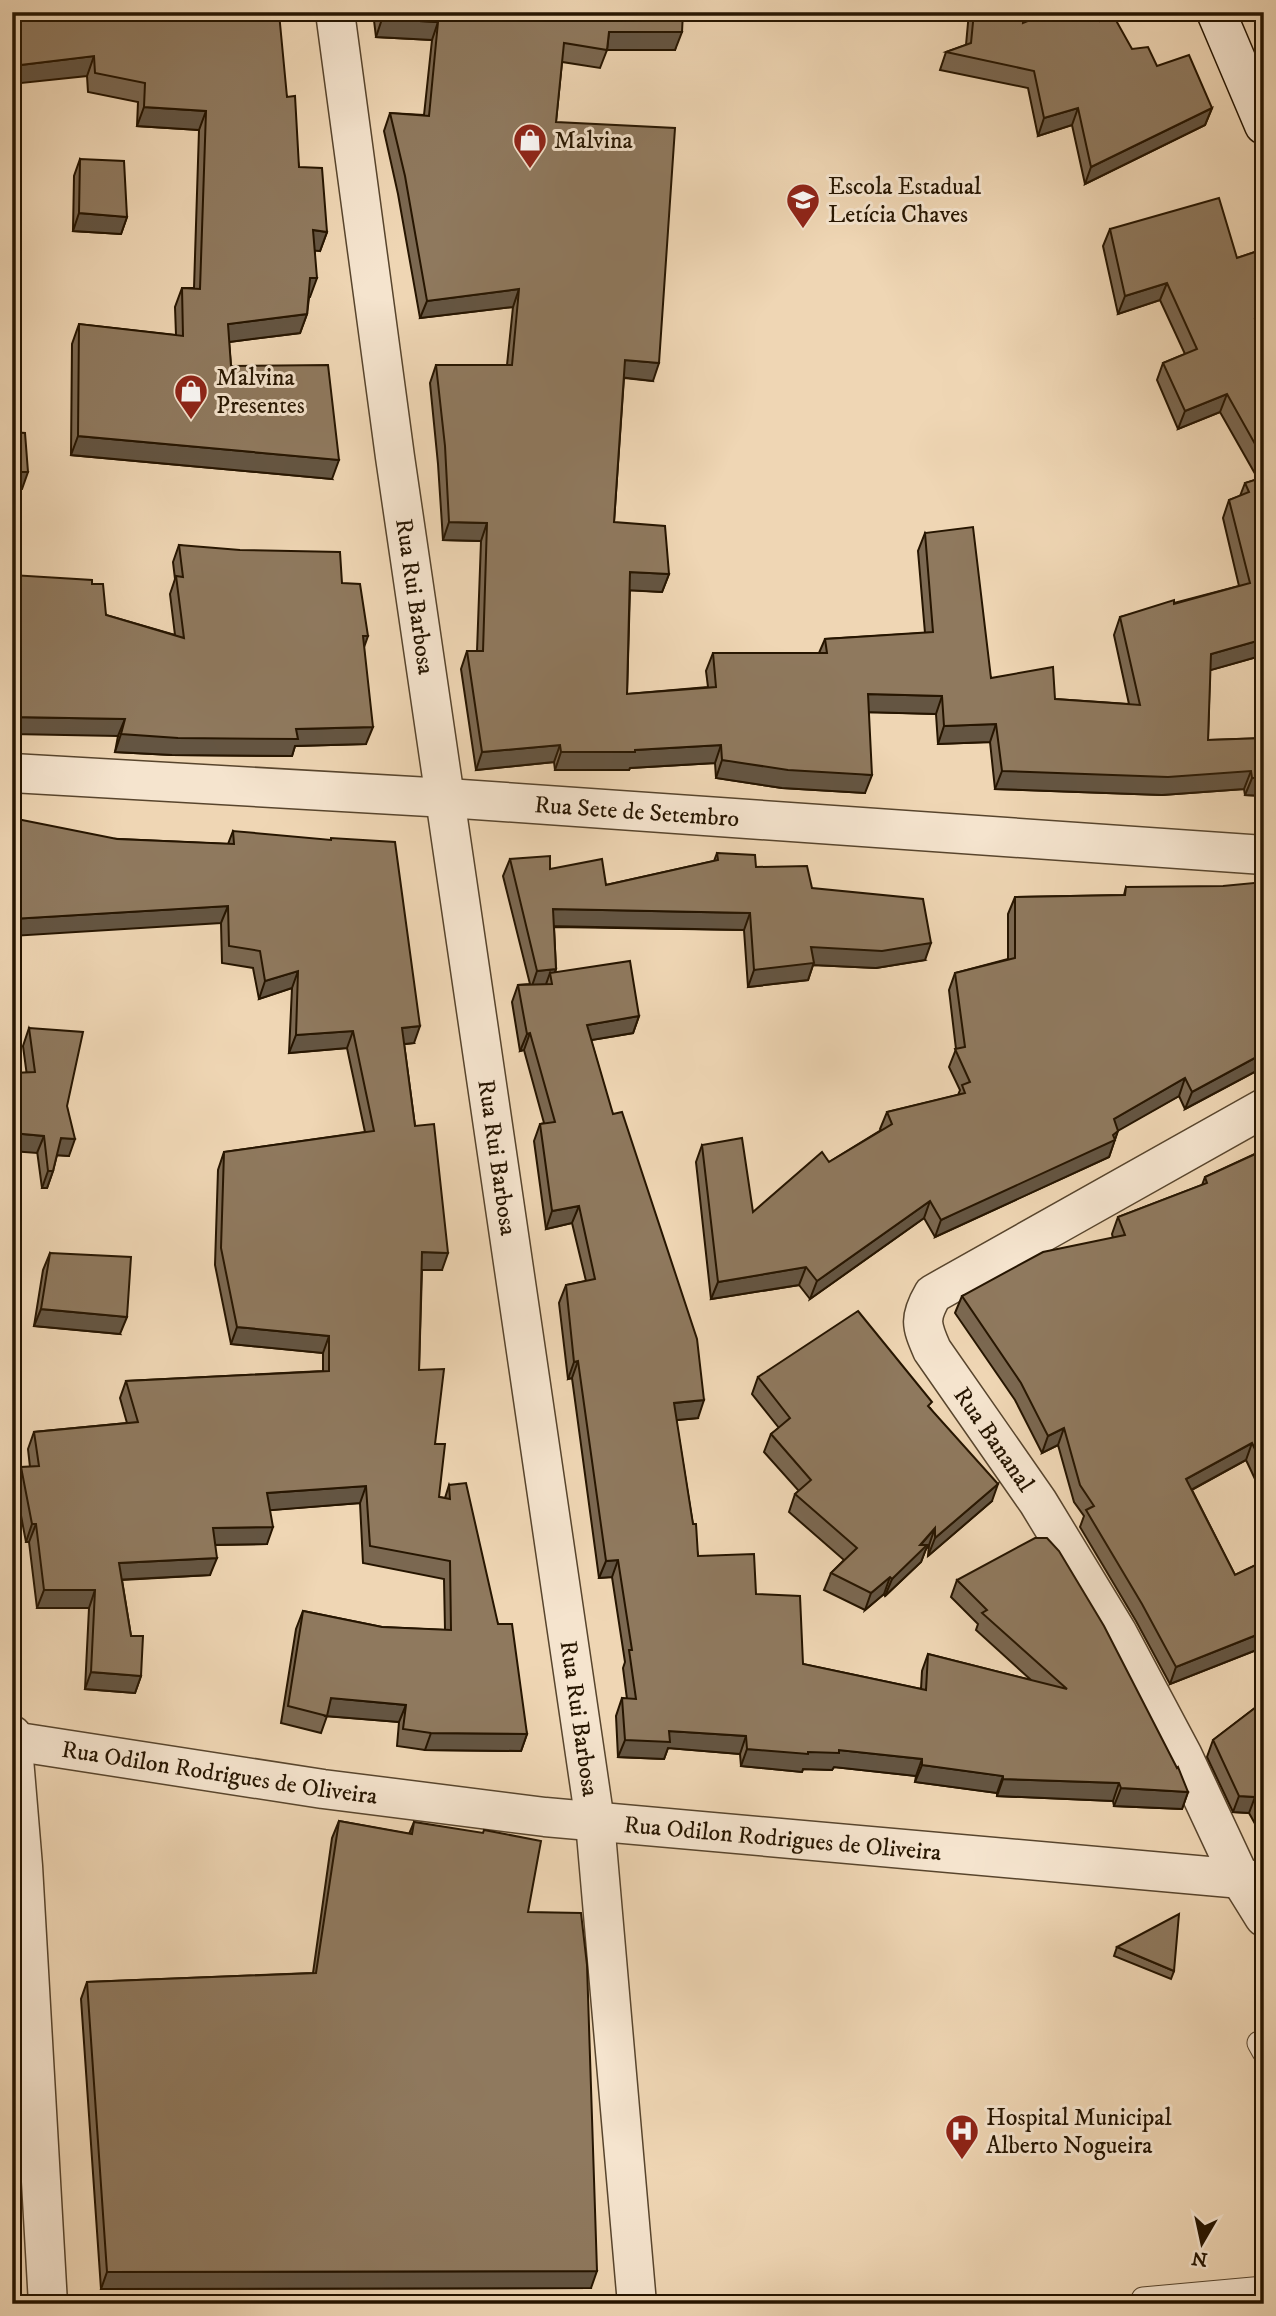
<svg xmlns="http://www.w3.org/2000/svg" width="1276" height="2316" viewBox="0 0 1276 2316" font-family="'IM FELL DW Pica',serif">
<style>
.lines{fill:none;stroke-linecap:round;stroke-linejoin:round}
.lane-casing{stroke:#58452d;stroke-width:25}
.street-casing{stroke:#58452d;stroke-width:41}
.secondary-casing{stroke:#261500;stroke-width:41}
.lane{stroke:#f5e4ce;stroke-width:23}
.street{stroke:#f5e4ce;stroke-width:38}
.secondary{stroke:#f5e4ce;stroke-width:38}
.wall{fill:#7b6851;stroke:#261500;stroke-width:2}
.shaded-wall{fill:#645542;stroke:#261500;stroke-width:2}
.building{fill:#8f795e;stroke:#261500;stroke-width:2}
.labels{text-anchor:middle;stroke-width:6;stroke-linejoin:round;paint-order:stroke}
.poi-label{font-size:24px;fill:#261500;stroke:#f5e4ce;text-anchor:start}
.street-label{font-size:24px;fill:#261500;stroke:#f5e4ce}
</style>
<rect width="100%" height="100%" fill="#efd6b4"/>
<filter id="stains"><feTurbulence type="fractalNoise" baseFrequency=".00286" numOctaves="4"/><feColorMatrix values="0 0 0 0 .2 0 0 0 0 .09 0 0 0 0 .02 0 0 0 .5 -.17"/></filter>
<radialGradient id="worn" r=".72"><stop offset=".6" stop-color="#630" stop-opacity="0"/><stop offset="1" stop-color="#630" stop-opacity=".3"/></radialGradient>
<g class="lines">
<g class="lane-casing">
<g id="lane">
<polyline points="1259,2043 1264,2052"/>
<polyline points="1143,2299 1264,2288"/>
</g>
</g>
<g class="street-casing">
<g id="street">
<path id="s1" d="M335,12L395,457L595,1822L637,2304"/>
<path id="s2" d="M12,773L447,798L1264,855"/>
<path id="s3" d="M1264,1108L933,1294C919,1318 921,1325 932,1350L1038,1502L1117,1632L1183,1756L1241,1880L1264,1917"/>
<polyline points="12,1735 23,1866 48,2304"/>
<path id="s4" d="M12,1741L323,1789L545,1817L1264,1881"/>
</g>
</g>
<g class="secondary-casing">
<polyline id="secondary" points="1216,12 1264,125"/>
</g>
<use href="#lane" class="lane"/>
<use href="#street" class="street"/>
<use href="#secondary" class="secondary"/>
</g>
<g class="wall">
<polygon points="12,12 260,14 287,97 299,167 327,232 320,251 315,250 307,314 300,333 229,342 231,366 332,479 71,455 72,344 79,324 176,335 175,307 182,288 194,288 199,130 137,126 138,102 88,92 87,76"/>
<polygon points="373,12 683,12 675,50 607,50 600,68 562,62 556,122 653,381 624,378 614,522 669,574 662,592 630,590 627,694 708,687 706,671 713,653 819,653 825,639 925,633 918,551 925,533 991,678 1055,699 1129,704 1114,635 1120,617 1239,586 1223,518 1229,500 1240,496 1245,483 1258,479 1220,412 1178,429 1157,380 1163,363 1185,354 1160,300 1118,314 1103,246 1110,229 1237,258 1264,249 1264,332 1261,333 1264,340 1264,655 1210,670 1208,740 1264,738 1264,796 1245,795 1244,789 1162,795 995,789 990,742 938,744 936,714 869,712 865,793 782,788 716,778 715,763 630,768 629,770 555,770 554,762 476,770 461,669 467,651 477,651 481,541 443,540 438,464 430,383 436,365 507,365 513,307 420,318 398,194 384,131 390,113 424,115 432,40 376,37"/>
<polygon points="969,12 1024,12 1023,23 1100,21 1132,49 1157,66 1212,108 1205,125 1085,184 1072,125 1038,136 1028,88 940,70 946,52 966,45"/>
<polygon points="80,159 127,217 121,234 73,231 74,176"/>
<polygon points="179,545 342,583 364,647 366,744 295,746 292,756 172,755 115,752 118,736 92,584 106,615 175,635 170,594 175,579 173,562"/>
<polygon points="233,831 414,1043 404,1044 415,1126 442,1270 422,1270 419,1370 435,1444 439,1497 445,1498 449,1485 498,1624 527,1734 521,1751 425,1750 397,1746 399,1722 327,1716 321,1733 281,1723 296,1629 303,1611 382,1627 445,1630 444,1579 363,1563 360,1503 270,1510 267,1544 215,1545 210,1575 122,1580 131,1636 141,1676 135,1693 85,1689 89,1608 37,1608 29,1542 26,1542 15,1484 21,1467 30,1467 28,1449 34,1432 127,1423 120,1398 126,1381 323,1371 323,1353 231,1344 215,1265 218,1170 224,1152 365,1132 347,1048 289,1053 292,988 259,999 253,968 222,963 221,923 117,839 228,844"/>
<polygon points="717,853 812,888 925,960 876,968 813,965 808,980 748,987 744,930 554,927 556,969 555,972 639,1016 633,1033 591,1040 698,1418 676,1420 698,1556 756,1594 803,1664 921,1689 922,1671 928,1654 1031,1680 976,1630 978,1624 951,1597 957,1580 1188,1792 1182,1809 1114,1806 1113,1801 997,1796 997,1793 915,1782 916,1776 834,1767 832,1770 803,1769 802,1772 741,1766 740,1754 668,1748 664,1759 618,1757 616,1716 622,1698 627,1699 623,1668 625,1662 612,1577 599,1578 572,1378 568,1379 559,1303 566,1285 586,1281 572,1223 546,1229 534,1141 540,1124 544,1123 524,1050 520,1051 512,1002 518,985 530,984 503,876 510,859 550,869 606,885 714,861"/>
<polygon points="1126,887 1264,1067 1185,1109 1179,1096 1118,1130 1109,1157 935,1237 924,1218 810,1299 799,1285 711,1299 696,1162 702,1145 753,1212 829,1162 881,1130 880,1129 887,1112 958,1095 960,1090 949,1067 956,1049 949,990 955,973 1008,959 1008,914 1015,897 1124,895"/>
<polygon points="29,1028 67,1106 69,1156 57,1155 53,1171 47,1188 42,1188 23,1046"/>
<polygon points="1264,1132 1264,1498 1246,1460 1192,1490 1235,1575 1264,1561 1264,1647 1170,1684 1136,1621 1080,1527 1084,1516 1074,1502 1058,1445 1042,1453 1015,1400 955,1313 962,1296 1113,1238 1112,1234 1118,1217 1202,1185 1205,1177 1257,1153 1255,1150 1261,1133"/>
<polygon points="50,1253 120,1334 34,1326 43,1270"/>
<polygon points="758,1377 930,1408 992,1501 928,1556 929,1545 926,1549 921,1562 885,1596 884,1594 865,1610 824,1590 831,1573 844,1560 789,1512 795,1494 799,1491 764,1452 771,1434 779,1428 752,1394"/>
<polygon points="1264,1701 1264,1837 1263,1838 1249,1813 1233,1812 1207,1757 1213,1740"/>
<polygon points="339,1821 409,1834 414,1822 528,1912 591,2288 101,2289 81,1999 87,1982 313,1973 332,1838"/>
<polygon points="1117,1947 1174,1971 1171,1979 1114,1956"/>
</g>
<g class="shaded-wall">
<polygon points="382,19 438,22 432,40 376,37"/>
<polygon points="609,32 682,32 675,50 607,50"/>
<polygon points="94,56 87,76 12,84 12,66"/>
<polygon points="144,107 206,111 199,130 137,126"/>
<polygon points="1078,108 1072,125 1038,136 1044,118"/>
<polygon points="1212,108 1205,125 1085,184 1091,167"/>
<polygon points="79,213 127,217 121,234 73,231"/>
<polygon points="313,230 327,232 320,251 306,250"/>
<polygon points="310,278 317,278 310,297 303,297"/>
<polygon points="1167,283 1160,300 1118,314 1125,296"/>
<polygon points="519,289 513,307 420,318 427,301"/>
<polygon points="307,314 300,333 221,343 228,324"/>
<polygon points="1264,316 1264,332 1248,337 1255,319"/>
<polygon points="625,360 659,363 653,381 619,377"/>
<polygon points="1227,394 1220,412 1178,429 1185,411"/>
<polygon points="78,436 339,460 332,479 71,455"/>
<polygon points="12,472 28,472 22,489 12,489"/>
<polygon points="449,522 487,523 481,541 443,540"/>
<polygon points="630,572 669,574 662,592 624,590"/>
<polygon points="363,636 368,636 362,653"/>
<polygon points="1264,639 1264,655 1204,672 1211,654"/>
<polygon points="868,694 942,696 936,714 862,712"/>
<polygon points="12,717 125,719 118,736 12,734"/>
<polygon points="996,724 990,742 938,744 944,726"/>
<polygon points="373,727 366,744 295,746 292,756 172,755 115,752 121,734"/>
<polygon points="560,745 554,762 476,770 482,752"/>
<polygon points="721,745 715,763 630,768 629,770 555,770 561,752 635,750"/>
<polygon points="722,760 872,775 865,793 782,788 716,778"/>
<polygon points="1002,771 1251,771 1244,789 1162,795 995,789"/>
<polygon points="1252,778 1264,778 1264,796 1245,795"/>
<polygon points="228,906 221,923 12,936 12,919"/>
<polygon points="553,909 750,913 744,930 546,926"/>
<polygon points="931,943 925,960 876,968 813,965 808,980 748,987 754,970 811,947"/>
<polygon points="556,969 552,980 550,973 545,987 531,989 537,971"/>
<polygon points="298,971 292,988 259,999 265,981"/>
<polygon points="639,1016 633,1033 580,1042 587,1025"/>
<polygon points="420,1026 414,1043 396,1045 402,1028"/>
<polygon points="353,1031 347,1048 289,1053 296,1035"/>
<polygon points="530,1033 524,1050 520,1051 527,1034"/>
<polygon points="1264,1053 1264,1067 1185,1109 1192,1092"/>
<polygon points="1185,1078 1179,1096 1107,1137 1114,1119"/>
<polygon points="1118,1131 1109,1157 935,1237 941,1220"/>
<polygon points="12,1133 44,1136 37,1153 12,1151"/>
<polygon points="61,1138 75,1139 69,1156 54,1155"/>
<polygon points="48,1171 53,1171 47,1188 42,1188"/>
<polygon points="930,1201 924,1218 810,1299 817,1281"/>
<polygon points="579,1206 572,1223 546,1229 552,1211"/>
<polygon points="422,1252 448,1253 442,1270 416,1270"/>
<polygon points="806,1267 799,1285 711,1299 718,1282"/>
<polygon points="41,1309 127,1317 120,1334 34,1326"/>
<polygon points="237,1327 329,1336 323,1353 231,1344"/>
<polygon points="578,1361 572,1378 568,1379 574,1362"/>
<polygon points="704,1400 698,1418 667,1421 674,1403"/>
<polygon points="1064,1428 1058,1445 1042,1453 1048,1436"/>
<polygon points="1252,1443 1246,1460 1180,1496 1186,1479"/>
<polygon points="998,1484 992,1501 928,1556 935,1538"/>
<polygon points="366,1486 360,1503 261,1511 267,1493"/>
<polygon points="32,1524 36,1524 29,1542 26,1542"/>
<polygon points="273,1527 267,1544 206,1545 213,1528"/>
<polygon points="935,1528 929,1545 926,1549 921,1562 885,1596 892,1579"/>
<polygon points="217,1558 210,1575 113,1580 119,1563"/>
<polygon points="618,1560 612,1577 599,1578 606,1561"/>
<polygon points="890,1577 884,1594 865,1610 871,1593"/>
<polygon points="44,1590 95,1590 89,1608 37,1608"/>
<polygon points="1264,1632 1264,1647 1170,1684 1176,1667"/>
<polygon points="91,1672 141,1676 135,1693 85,1689"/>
<polygon points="331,1698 406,1705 399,1722 325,1716"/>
<polygon points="669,1731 746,1736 740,1754 668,1748 664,1759 618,1757 625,1740"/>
<polygon points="431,1733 527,1734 521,1751 425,1750"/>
<polygon points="747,1749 808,1752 839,1750 922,1759 916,1776 834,1767 832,1770 803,1769 802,1772 741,1766"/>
<polygon points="922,1765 1003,1776 997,1793 915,1782"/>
<polygon points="1003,1779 1119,1783 1113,1801 997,1796"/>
<polygon points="1121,1788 1188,1792 1182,1809 1114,1806"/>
<polygon points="1239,1796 1255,1797 1249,1813 1233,1812"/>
<polygon points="597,2271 591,2288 101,2289 107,2272"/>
</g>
<g class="building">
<polygon points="12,12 261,12 260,14 279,13 287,97 295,96 299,167 322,168 327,232 313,230 317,278 310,278 307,314 228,324 231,366 328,365 339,460 78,436 79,324 183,336 182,288 200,289 206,111 144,107 145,83 95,73 94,56 12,66"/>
<polygon points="381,12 683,12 682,32 609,32 607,50 564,43 556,122 675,128 659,363 625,360 614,522 665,526 669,574 630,572 627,694 716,687 713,653 827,653 825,639 933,632 925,533 973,527 991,678 1053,667 1055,699 1140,705 1120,617 1174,600 1174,604 1250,583 1229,500 1249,492 1245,483 1264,477 1264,639 1211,654 1208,740 1264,738 1264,778 1252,778 1251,771 1168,777 1002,771 996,724 944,726 942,696 868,694 872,775 788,770 722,760 721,745 635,750 635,752 561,752 560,745 482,752 467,651 483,651 487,523 449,522 445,446 436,365 512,365 519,289 427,301 405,176 390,113 429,116 438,22 382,19"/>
<polygon points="974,12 1024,12 1023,23 1050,12 1094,12 1100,21 1113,15 1132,49 1148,47 1157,66 1189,55 1212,108 1091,167 1078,108 1044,118 1034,71 946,52 971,43"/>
<polygon points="12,137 14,156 12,156"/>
<polygon points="80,159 124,161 127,217 79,213"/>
<polygon points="1219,198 1237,258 1264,249 1264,316 1255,319 1264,340 1264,460 1227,394 1185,411 1163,363 1197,349 1167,283 1125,296 1110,229"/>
<polygon points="12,432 25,433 28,472 12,472"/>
<polygon points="179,545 240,550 340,552 342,583 360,584 368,636 363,636 373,727 296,729 298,739 178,738 121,734 125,719 12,717 12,575 92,580 92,584 103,584 106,615 184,638 176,576 183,577"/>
<polygon points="12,818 117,839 234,844 233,831 331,840 331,838 395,842 420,1026 402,1028 415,1126 434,1124 448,1253 422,1252 419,1370 444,1369 435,1444 445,1444 439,1497 450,1499 449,1485 466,1483 498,1624 512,1624 527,1734 431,1733 403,1729 406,1705 331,1698 327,1716 288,1706 303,1611 382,1627 451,1630 450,1561 370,1546 366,1486 267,1493 273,1527 213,1528 217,1558 119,1563 131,1636 143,1636 141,1676 91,1672 95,1590 44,1590 36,1524 32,1524 21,1467 39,1466 34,1432 138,1422 126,1381 329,1371 329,1336 237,1327 221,1248 224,1152 374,1131 353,1031 296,1035 298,971 265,981 260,951 229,946 228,906 12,919"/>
<polygon points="717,853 755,855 756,867 807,866 812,888 923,899 931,943 882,951 811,947 814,963 754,970 750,913 553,909 556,969 537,971 510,859 550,856 550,869 602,859 606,885 718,860"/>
<polygon points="1264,882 1264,1053 1192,1092 1185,1078 1114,1119 1118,1131 1113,1135 1115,1140 941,1220 930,1201 817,1281 806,1267 718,1282 702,1145 742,1138 753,1212 822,1152 829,1162 892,1124 887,1112 965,1093 962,1085 970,1082 955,1049 965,1047 955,973 1015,958 1015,897 1125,895 1126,887 1223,886"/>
<polygon points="630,961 639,1016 587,1025 613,1114 622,1112 697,1339 704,1400 674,1403 693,1524 696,1524 698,1556 754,1554 756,1594 800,1596 803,1664 926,1690 928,1654 1067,1689 982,1613 987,1610 957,1580 1035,1538 1047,1538 1059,1551 1104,1626 1177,1768 1178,1767 1188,1792 1121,1788 1119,1783 1003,1779 1003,1776 922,1765 922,1759 839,1750 839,1753 808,1752 808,1754 747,1749 746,1736 669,1731 670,1742 625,1740 622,1698 636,1699 629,1650 632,1650 618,1560 606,1561 578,1361 574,1362 566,1285 595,1279 579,1206 552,1211 540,1124 555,1122 530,1033 527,1034 518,985 552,984 550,973"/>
<polygon points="29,1028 83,1032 67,1106 75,1139 61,1138 53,1171 48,1171 44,1136 12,1133 12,1073 35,1072"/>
<polygon points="1264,1150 1264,1468 1252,1443 1186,1479 1235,1575 1264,1561 1264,1632 1176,1667 1142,1604 1086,1510 1094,1506 1080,1485 1064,1428 1048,1436 1021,1383 962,1296 1043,1252 1125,1235 1118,1217 1207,1183 1205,1177"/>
<polygon points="50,1253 131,1257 127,1317 41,1309"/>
<polygon points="858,1311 932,1402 928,1406 998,1484 935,1538 935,1528 920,1545 927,1545 892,1579 890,1577 871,1593 831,1573 857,1548 795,1494 811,1480 771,1434 790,1418 758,1377"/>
<polygon points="1264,1701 1264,1812 1255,1797 1239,1796 1213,1740"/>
<polygon points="339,1821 412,1834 414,1822 483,1833 484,1830 541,1841 528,1912 581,1913 587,1965 597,2271 107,2272 87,1982 316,1973"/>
<polygon points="1179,1914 1174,1971 1117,1947"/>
</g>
<defs>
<g id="shop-pin" transform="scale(1.75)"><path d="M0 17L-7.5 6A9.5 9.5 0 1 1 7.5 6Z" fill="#8f2418" stroke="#f5e4ce"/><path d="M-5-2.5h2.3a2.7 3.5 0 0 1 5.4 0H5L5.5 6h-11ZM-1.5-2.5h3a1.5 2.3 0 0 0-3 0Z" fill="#fff"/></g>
<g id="school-pin" transform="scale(1.75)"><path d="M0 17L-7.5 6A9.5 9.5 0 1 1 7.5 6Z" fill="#8f2418" stroke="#f5e4ce"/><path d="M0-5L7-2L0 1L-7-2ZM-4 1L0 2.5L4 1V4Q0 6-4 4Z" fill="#fff"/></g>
<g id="hospital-pin" transform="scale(1.75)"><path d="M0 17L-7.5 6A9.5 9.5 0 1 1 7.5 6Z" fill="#8f2418" stroke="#f5e4ce"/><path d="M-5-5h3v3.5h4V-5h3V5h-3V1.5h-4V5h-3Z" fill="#fff"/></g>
</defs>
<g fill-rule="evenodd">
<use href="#shop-pin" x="530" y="140"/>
<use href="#school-pin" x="803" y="200"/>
<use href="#shop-pin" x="191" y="391"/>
<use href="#hospital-pin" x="962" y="2131"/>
</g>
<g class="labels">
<g class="poi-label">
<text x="554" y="148">Malvina</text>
<text x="828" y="194">Escola Estadual<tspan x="828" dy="28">Letícia Chaves</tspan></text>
<text x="216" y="385">Malvina<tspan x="216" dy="28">Presentes</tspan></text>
<text x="986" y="2125">Hospital Municipal<tspan x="986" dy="28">Alberto Nogueira</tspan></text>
</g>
<g class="street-label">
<text dy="8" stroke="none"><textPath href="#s1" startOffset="590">Rua Rui Barbosa</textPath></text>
<text dy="8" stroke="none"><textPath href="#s2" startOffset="626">Rua Sete de Setembro</textPath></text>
<text dy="8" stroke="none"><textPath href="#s1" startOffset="1157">Rua Rui Barbosa</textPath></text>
<text dy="8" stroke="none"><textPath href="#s3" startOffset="548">Rua Bananal</textPath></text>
<text dy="8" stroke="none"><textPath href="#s1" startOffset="1724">Rua Rui Barbosa</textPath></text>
<text dy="8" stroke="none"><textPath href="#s4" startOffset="210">Rua Odilon Rodrigues de Oliveira</textPath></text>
<text dy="8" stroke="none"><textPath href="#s4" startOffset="777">Rua Odilon Rodrigues de Oliveira</textPath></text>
</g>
</g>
<rect width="1276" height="2316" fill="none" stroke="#efd6b4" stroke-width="42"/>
<rect x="14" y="14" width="1248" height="2288" fill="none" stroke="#261500" stroke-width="3.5"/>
<rect x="21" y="21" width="1234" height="2274" fill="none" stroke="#261500" stroke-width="2"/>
<g transform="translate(1202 2243) rotate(189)" stroke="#f5e4ce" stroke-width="5" paint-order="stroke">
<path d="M0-5L12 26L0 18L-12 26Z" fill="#261500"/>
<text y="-10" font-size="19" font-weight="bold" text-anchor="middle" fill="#261500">N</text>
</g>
<rect width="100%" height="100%" filter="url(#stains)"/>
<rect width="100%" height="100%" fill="url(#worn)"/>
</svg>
